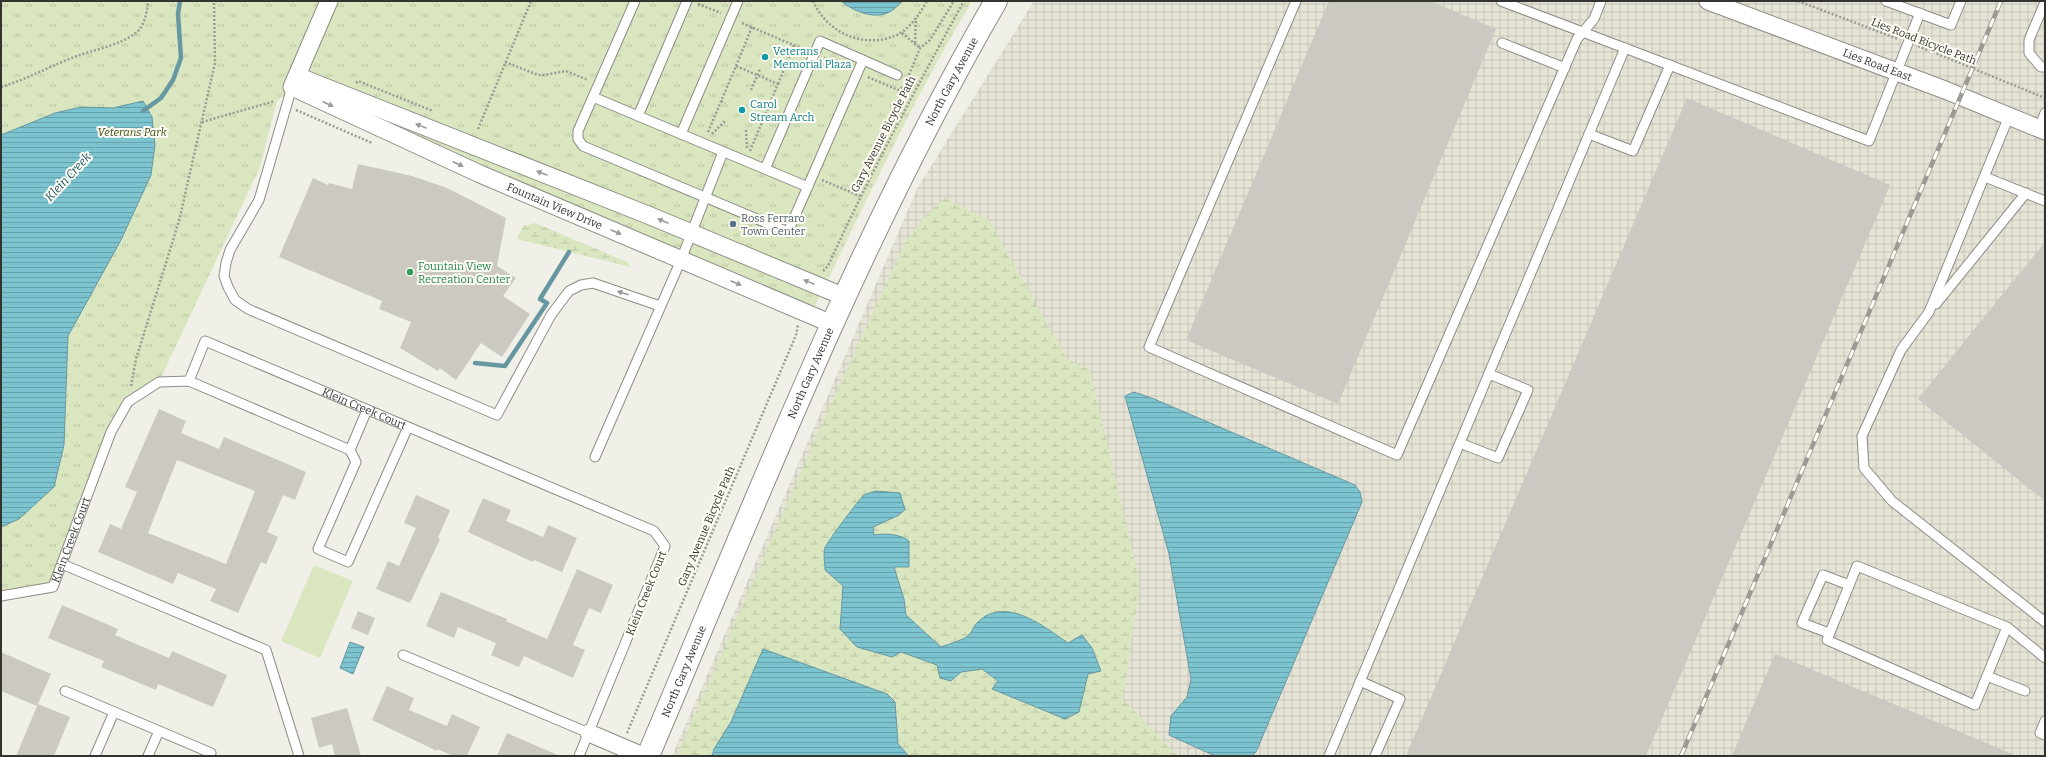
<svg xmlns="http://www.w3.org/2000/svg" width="2046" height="757" viewBox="0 0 2046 757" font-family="Bitter,serif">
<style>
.industrial{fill:url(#industrial-grid)}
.grass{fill:#d9e6bf}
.wetland{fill:url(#wetland-marsh)}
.park{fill:url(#park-tufts)}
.water{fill:url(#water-rules);stroke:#6798a1}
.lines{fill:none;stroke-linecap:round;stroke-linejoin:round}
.stream{stroke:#6798a1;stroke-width:4.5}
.building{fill:#cbc9c2;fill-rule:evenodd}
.service-casing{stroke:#8d8c85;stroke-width:11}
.minor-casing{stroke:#8d8c85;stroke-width:19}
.tertiary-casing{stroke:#8d8c85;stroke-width:24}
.path{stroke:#9b9a94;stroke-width:2.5;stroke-dasharray:2 2;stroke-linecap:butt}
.service{stroke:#fff;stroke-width:9}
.minor{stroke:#fff;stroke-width:17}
.tertiary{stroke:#fff;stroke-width:22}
.rail-casing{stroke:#9b9a94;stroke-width:4.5}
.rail{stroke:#fffdf6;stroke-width:3;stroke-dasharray:9;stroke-linecap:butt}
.oneway{fill:#999998}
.culture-dot{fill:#0f9aa8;stroke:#fffdf6;stroke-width:1.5}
.service-dot{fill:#5c6f8a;stroke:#fffdf6;stroke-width:1.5}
.leisure-dot{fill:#2e9e5b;stroke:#fffdf6;stroke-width:1.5}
.labels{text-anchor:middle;stroke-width:4;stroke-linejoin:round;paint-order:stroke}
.street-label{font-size:11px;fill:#333330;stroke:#fffdf6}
.culture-label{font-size:11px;fill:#0d838f;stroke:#fffdf6;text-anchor:start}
.park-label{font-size:11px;font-style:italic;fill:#3d4b10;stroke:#fffdf6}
.service-label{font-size:11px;fill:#4e5e75;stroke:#fffdf6;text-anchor:start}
.leisure-label{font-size:11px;fill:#27864d;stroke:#fffdf6;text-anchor:start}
.water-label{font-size:12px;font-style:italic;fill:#1a5660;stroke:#fffdf6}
</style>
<defs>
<pattern id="industrial-grid" width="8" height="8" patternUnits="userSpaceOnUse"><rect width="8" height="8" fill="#e6e4d6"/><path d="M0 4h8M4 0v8" fill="none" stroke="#c6c4b8"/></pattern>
<pattern id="wetland-marsh" width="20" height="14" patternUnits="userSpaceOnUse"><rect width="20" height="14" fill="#d9e6bf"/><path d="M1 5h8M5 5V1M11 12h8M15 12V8" fill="none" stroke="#bbc6a4"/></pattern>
<pattern id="park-tufts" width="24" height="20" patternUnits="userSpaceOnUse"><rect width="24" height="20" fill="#d9e6bf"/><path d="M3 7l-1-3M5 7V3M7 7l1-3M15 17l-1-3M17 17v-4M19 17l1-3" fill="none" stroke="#bbc6a4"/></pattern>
<pattern id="water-rules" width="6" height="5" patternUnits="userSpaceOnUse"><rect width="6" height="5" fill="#7dc4d1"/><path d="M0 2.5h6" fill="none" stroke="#67a0aa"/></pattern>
</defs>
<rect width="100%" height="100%" fill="#f1f0e8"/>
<polygon class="industrial" points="1034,1 2045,1 2045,756 672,756 918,187"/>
<polygon class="grass" points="314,565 353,581 320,658 281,641"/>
<g class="wetland">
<polygon points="945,198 989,220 1067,359 1090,370 1140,583 1123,699 1177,756 685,756 678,753 824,419 903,246 922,219"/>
<polygon points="535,223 615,257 627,262 631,267 517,239 523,226"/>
</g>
<path class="park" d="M1,1H972C912,101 864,207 812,312L292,88L277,101L260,167L159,382L128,402L53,587L1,596Z"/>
<g class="water">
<path d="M841,1H903C899,4 895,9 891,11C876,21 853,11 841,1Z"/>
<polygon points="143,101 152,117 155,145 151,175 121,240 68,336 64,445 54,487 19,519 1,527 1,135 55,113 81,107 113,108"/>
<polygon points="1134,392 1154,399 1355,485 1360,492 1362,502 1256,752 1252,756 1215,756 1169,735 1171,716 1187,697 1191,679 1169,554 1125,396"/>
<path d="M876,491L900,493L905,510L897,516L873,527L874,535C886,533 900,534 909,541V567H894L904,599L906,615L941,647C949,644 964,640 969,635C973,631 974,625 978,622C1005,595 1045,627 1068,643L1082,635L1092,648L1101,671L1088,674L1079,712L1065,719L992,689L998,681L982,669L961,672L951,681L940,678L937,665L901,652L892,657L857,647L840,629L843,586L825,570C825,563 823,554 825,548C826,543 861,497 864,495C868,493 873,492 876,491Z"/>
<polygon points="350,642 364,647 353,674 340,668"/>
<polygon points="763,649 887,694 895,702 898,744 909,756 712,756 714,749 731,722"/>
</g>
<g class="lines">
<g class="stream">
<polyline points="143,111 161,98 173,80 181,58 178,14 180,1"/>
<polyline points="475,363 505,366 547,303 540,299 569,252"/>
</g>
</g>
<g class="building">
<polygon points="1329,1 1430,1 1496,29 1338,404 1186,340"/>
<polygon points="1687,98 1890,185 1646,756 1406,756"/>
<polygon points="358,164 412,176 447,188 506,218 497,266 516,278 503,296 530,314 502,357 481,343 456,380 440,368 438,371 400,348 411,322 379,309 382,301 279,257 313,178 328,185 329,183 352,189"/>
<polygon points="2045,242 2045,501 1918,399"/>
<path d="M159,409L186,421L181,433L219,449L224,437L306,472L295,500L283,495L267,532L278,537L266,564L261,562L238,613L210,601L216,589L178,573L173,584L98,552L110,524L121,529L137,492L125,487ZM177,460L255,491L226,564L148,533Z"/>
<polygon points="416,495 450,510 438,538 440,539 410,603 376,589 388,561 399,566 416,528 404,523"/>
<polygon points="483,498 511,510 506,521 543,537 548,525 577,538 562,572 534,560 533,562 468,532"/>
<polygon points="577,569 613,585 601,613 589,608 573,645 585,650 573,678 524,656 519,667 491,655 496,643 458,627 454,638 426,626 441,592 507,619 506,621 547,639"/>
<polygon points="62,605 118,629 115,635 169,658 172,651 227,675 213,707 158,684 156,690 101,667 104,661 48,638"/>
<polygon points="358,611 375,618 368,635 351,628"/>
<polygon points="1,652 51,674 37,706 1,691"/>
<polygon points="1775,654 2017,756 1732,756"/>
<polygon points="387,686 414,698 409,710 447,726 452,714 480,727 467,756 454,756 437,749 437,751 372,720"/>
<polygon points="38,704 70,717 54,756 16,756"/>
<polygon points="347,708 361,756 335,756 332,744 319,748 311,718"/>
<polygon points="507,733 560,756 497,756"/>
</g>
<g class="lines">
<g class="service-casing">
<g id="service">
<polyline points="635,1 578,131 578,139 583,146 788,232 863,60"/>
<polyline points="738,1 681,134 765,169 820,41 897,75"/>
<polyline points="1296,1 1149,347 1397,455 1577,39 1594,19 1601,1"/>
<polyline points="1501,1 1869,141 1920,13"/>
<polyline points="1886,1 1951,25 1961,1"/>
<polyline points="2045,2 2029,40 2029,53 2041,67 2045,67"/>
<polyline points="1502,43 1565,68"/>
<polyline points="1625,48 1589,134 1633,151 1670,65"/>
<polyline points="292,87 259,200 230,250 226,263 224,276 228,287 235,300 248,309 497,415 551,315 569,291 581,285 593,283 660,306"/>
<polyline points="593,97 681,134"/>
<polyline points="638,116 687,1"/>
<polyline points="2009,116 1929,312 1901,350 1862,436 1864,468 1892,501 2045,622"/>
<polyline points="2039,128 2045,113"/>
<polyline points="765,169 808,187"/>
<polyline points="1985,177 2045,201"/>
<polyline points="1936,304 2026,193"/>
<path id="s1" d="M189,381L205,341L654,531L665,546L579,756"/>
<polyline points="1460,443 1498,458 1528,390 1489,374"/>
<polyline points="350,450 356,462 318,549 348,562 408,427"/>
<polyline points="595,457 681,260 723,152"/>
<polyline points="62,564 266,650 299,756"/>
<path id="s2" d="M1,596L53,587L111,432L128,402L159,382L189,381L350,450L367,410"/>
<polyline points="2007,627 1975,705 1827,640 1857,566 2007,627 2045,658"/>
<polyline points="1829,633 1802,623 1823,575 1849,585"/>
<polyline points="403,655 589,733"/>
<polyline points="1987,676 2025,691"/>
<polyline points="1360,681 1400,699 1375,756"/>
<polyline points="65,691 211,753"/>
<polyline points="2045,721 2040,733 2045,735"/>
<polyline points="95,756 114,712"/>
<polyline points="148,756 159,731"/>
<polyline points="1329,756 1589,134"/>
</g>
</g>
<g class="minor-casing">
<g id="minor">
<path id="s3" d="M329,1L292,87L480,174L832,324"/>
<path id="s4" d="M1708,1L1945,90L2045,131"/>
<polyline points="297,76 648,215 845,297"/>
<polyline points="589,733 643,756"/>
</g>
</g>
<g class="tertiary-casing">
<g id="tertiary">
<path id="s5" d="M648,756C756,501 857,241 996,1"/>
</g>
</g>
<g class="path">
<path d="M813,1C826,30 855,45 885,39C891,37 897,36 902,32C912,25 921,12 927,1"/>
<polyline points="1798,1 1898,39"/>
<polyline points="698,4 721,13"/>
<polyline points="742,23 805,50"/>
<polyline points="902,33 920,48"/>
<polyline points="915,43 916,18"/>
<polyline points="1918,46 2045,98"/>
<polyline points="824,58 847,68"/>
<polyline points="505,62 538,75 544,75 566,71 588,80"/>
<polyline points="736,66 752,27"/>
<polyline points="909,75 920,48 930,40 954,1"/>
<polyline points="868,77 898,90 904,86"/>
<polyline points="356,83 358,81 433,111"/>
<polyline points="778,84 794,45"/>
<path d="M1,87C28,79 52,65 77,56C96,49 121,45 137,32C145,25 147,11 148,1"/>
<polyline points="751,90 760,69"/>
<polyline points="721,101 725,103"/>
<polyline points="296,110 372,143"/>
<polyline points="202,122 275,101"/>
<polyline points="478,129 531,1"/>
<polyline points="746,130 747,149"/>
<polyline points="708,132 736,66 778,84 750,151"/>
<polyline points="712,134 726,120"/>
<polyline points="822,180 860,196"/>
<path d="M823,271L828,266C869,176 916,88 964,1"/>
<polyline points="131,386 136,359 179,221 215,63 214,1"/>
<polyline points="627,733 796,335 798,325"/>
</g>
<use href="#service" class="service"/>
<use href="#minor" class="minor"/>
<use href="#tertiary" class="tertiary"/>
<g class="rail-casing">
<polyline id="rail" points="1681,756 2001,1"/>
</g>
<use href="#rail" class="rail"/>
</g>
<defs><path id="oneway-solid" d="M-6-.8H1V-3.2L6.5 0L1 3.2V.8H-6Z"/></defs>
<g class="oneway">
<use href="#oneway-solid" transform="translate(328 104) rotate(25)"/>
<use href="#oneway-solid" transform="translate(421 126) rotate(-158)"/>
<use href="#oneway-solid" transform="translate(458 164) rotate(25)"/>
<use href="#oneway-solid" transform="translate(542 173) rotate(-159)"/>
<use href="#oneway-solid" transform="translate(663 221) rotate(-157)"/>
<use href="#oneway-solid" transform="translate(616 232) rotate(23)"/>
<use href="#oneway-solid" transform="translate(809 282) rotate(-158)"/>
<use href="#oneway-solid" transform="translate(736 283) rotate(23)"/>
<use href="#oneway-solid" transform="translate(623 293) rotate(-162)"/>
</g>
<g class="culture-dot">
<circle cx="765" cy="57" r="4"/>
<circle cx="742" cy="110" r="4"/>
</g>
<circle class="service-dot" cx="733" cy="224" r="4"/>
<circle class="leisure-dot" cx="410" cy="272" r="4"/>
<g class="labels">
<g class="street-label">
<text transform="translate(1924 41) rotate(21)" y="4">Lies Road Bicycle Path</text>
<text dy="4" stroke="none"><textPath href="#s4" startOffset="181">Lies Road East</textPath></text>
<text dy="4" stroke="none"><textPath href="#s5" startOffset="740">North Gary Avenue</textPath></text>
<text transform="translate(883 134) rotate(-63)" y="4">Gary Avenue Bicycle Path</text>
<text dy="4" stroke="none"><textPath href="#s3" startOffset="382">Fountain View Drive</textPath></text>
<text dy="4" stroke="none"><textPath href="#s5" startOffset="416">North Gary Avenue</textPath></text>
<text dy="4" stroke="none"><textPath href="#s1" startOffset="216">Klein Creek Court</textPath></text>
<text transform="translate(706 526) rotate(-67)" y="4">Gary Avenue Bicycle Path</text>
<text dy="4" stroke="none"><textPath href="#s2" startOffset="103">Klein Creek Court</textPath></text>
<text transform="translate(646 593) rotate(-68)" y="4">Klein Creek Court</text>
<text dy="4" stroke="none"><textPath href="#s5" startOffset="92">North Gary Avenue</textPath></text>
</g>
<g class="culture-label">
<text x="773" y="55">Veterans<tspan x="773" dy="13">Memorial Plaza</tspan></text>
<text x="750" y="108">Carol<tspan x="750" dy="13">Stream Arch</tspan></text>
</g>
<g class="park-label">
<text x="132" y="136">Veterans Park</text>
</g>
<g class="service-label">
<text x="741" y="222">Ross Ferraro<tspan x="741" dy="13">Town Center</tspan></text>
</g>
<g class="leisure-label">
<text x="418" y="270">Fountain View<tspan x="418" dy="13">Recreation Center</tspan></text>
</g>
<g class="water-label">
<text transform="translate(68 177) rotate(-47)" y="4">Klein Creek</text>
</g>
</g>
<rect width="2046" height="757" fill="none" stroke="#333330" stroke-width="4"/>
</svg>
